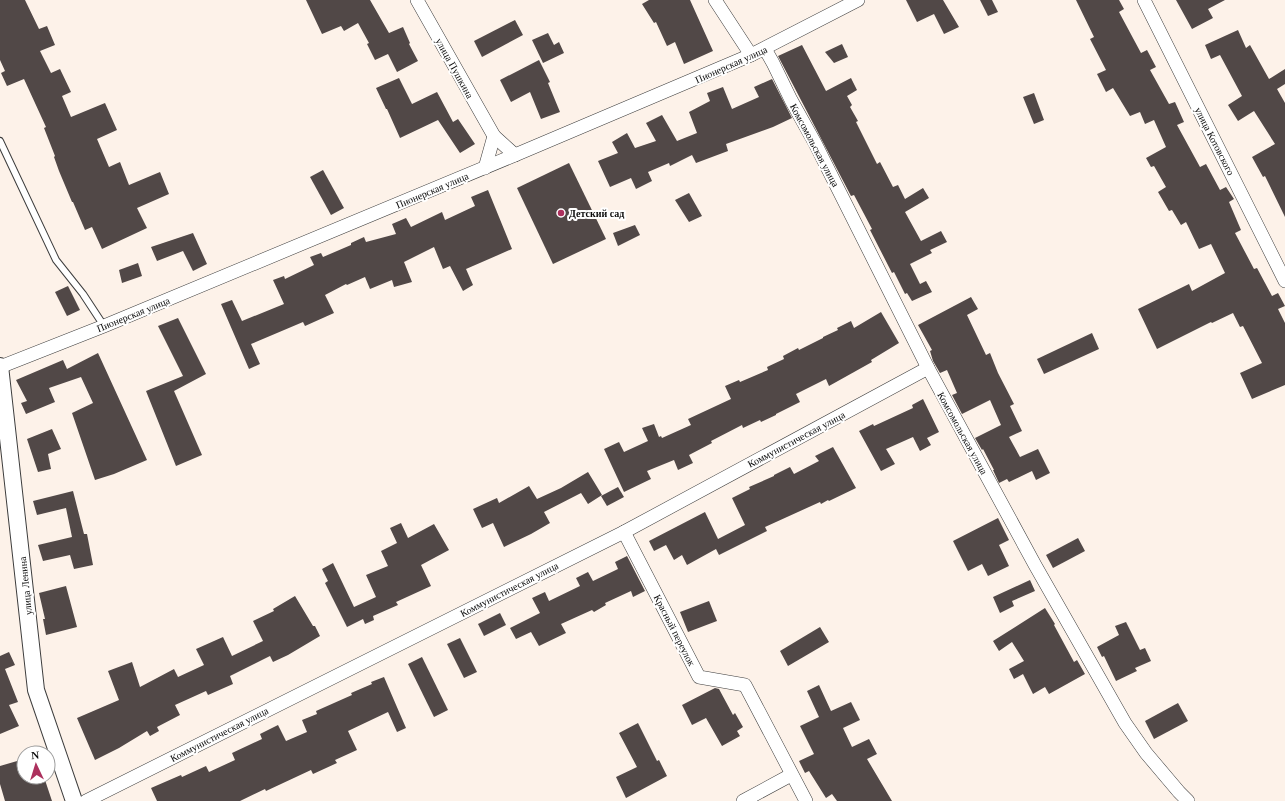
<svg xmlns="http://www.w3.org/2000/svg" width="1285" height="801" viewBox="0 0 1285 801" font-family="Georgia,serif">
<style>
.building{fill:#514847}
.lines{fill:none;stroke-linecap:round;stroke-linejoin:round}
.service-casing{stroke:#3d3d3d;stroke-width:8}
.minor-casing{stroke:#3d3d3d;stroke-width:14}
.tertiary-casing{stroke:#3d3d3d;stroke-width:18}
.service{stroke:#fff;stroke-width:6}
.minor{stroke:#fff;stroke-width:13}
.tertiary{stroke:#fff;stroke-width:16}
.poi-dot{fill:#ac305d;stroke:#fff;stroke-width:1.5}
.labels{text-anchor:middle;stroke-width:4;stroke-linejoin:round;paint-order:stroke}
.street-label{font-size:10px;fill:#0a0a0a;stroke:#fff}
.poi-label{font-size:10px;font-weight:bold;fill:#0a0a0a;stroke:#fff;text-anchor:start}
</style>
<rect width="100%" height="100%" fill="#fdf2e9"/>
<g class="building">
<polygon points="0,0 25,0 39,29 47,26 55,45 40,51 51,73 60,69 71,92 62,96 71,117 105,103 117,130 97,139 109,167 120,162 129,185 160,172 169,194 137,208 147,228 102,249 92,227 85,230 73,202 72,202 59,171 54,157 55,156 44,128 46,127 24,79 7,86 1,73 5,71 0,60"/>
<polygon points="306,0 370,0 389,33 403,27 410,43 409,44 418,61 397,72 388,54 375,60 367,44 369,43 358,23 344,31 341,26 322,34"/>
<polygon points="649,0 690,0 713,51 684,64 675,42 667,46 656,22 654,23 642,4"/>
<polygon points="906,0 943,0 959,27 944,34 934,14 917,22"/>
<polygon points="980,0 992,0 998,12 988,16"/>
<polygon points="1076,0 1119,0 1124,9 1119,12 1141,53 1147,50 1156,67 1150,70 1169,104 1175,102 1184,122 1177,125 1200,167 1206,164 1220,190 1226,187 1234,199 1229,202 1241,230 1235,233 1254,269 1257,268 1272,296 1278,293 1285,306 1278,309 1285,323 1285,385 1252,399 1240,373 1262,363 1243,326 1240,327 1233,313 1212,323 1211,322 1157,349 1138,309 1189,284 1192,291 1225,273 1211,244 1199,249 1186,222 1181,225 1172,210 1169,211 1158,192 1166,187 1154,166 1151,167 1146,158 1166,147 1154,120 1145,124 1140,112 1130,116 1113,88 1106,92 1097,74 1106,70 1090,39 1094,37"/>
<polygon points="1176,0 1225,0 1208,9 1213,18 1192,29"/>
<polygon points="515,20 523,35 482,57 474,41"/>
<polygon points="1238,30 1246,48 1250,45 1269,79 1285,69 1285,84 1277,89 1285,103 1285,217 1265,176 1263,177 1252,157 1275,144 1254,111 1238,121 1228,105 1242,96 1220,55 1211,59 1205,45"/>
<polygon points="548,33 554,45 559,42 564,53 543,63 532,40"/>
<polygon points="842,44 848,57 834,63 825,52"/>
<polygon points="802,45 826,91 851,78 857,90 847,96 852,105 850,107 858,121 856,122 877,164 880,162 893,187 898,185 905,199 923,188 929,198 905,212 921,241 941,231 947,242 930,250 932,253 910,264 920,284 926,281 932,292 912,301 907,293 905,294 894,272 892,273 870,230 872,229 854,195 851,196 778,56"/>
<polygon points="539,60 550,82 548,83 560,112 541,119 530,92 511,102 500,80"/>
<polygon points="399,78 412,104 437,92 453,122 458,119 475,144 460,153 438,120 400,138 387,109 386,109 376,88"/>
<polygon points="772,79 792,118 773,127 726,144 728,151 696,163 692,155 670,166 669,163 648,172 652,181 636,189 631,178 610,187 598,161 618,153 612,142 627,133 635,148 656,141 646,123 662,115 677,141 697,133 689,112 710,101 707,93 723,87 732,109 759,97 754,87"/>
<polygon points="1034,93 1044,120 1034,124 1023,97"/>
<polygon points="569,163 606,239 553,264 517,188"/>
<polygon points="323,170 344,208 331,215 310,177"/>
<polygon points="488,190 512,249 466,269 473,285 463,291 450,266 443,269 434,247 404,262 412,282 394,287 392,280 370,289 365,277 347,285 346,284 325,295 334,313 305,326 303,322 251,344 260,364 249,369 221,304 232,300 242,321 284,304 273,280 284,276 285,279 314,265 310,257 321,253 323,257 351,245 351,243 364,237 366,242 396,234 392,224 406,218 411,227 442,212 445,220 475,206 471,197"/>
<polygon points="689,193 702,216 689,222 675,200"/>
<polygon points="635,225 640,235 618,246 613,233"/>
<polygon points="193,233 207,264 193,271 183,251 157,261 151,247"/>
<polygon points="138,263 142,276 122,283 119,270"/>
<polygon points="68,286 80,310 67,316 55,292"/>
<polygon points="971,297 978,309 967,315 986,355 990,353 998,373 1014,404 1010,406 1022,431 1009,437 1020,457 1038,449 1050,473 1036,480 1032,471 1009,482 1007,479 999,483 993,470 994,470 983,449 982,450 975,438 1001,425 990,400 962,414 952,395 957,393 947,370 940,373 933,361 930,351 932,350 918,325"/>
<polygon points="881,312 899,343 871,360 872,362 829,386 826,379 796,394 800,402 776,414 776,415 761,422 760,420 743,428 742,425 711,441 712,443 689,455 693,463 678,470 674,460 647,471 651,479 624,492 604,449 619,442 624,452 648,441 642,428 654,424 659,437 661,436 662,438 691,425 688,419 731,399 725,386 739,380 740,382 768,370 767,367 784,359 783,356 798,348 799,350 823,338 823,337 838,330 837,328 851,321 854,328"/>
<polygon points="178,318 206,374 174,391 202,455 176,466 146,391 183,376 158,326"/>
<polygon points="1092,333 1099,349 1044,374 1037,359"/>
<polygon points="98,353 147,460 114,474 95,480 72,413 93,403 81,377 49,388 55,402 26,414 21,403 27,401 16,380 63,360 67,369"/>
<polygon points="923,399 939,432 927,438 931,445 920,451 913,437 886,449 895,464 881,471 859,431 873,424 874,426 913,408 912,405"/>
<polygon points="52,429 61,449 48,454 51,469 38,472 27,439"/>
<polygon points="833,447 856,488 829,501 828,500 821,504 820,502 765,527 767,531 719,555 716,549 687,565 682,555 674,560 666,545 654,551 649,541 705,512 718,539 745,525 732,498 750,489 749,487 774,476 774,475 790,467 794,474 819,461 815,456"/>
<polygon points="588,472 602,495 588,504 581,493 544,512 550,523 531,534 504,547 493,523 482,528 473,509 497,498 499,503 529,486 537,499 561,488"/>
<polygon points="618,487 624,497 607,506 601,496"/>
<polygon points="73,491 84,534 87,534 93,565 74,569 70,555 43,561 38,545 72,537 66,508 37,515 33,501"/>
<polygon points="998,518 1009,540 999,545 1009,566 988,576 982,564 968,571 953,541"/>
<polygon points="401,523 408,538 434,524 449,550 421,565 431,586 396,602 398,605 373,616 374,620 365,624 363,619 347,627 325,583 328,581 322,569 333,563 354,607 376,597 366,575 388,566 381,551 397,543 390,528"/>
<polygon points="1078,538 1085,551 1053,568 1046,555"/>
<polygon points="627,556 645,591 633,597 631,591 605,603 606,605 594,612 592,610 561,624 566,633 539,646 531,632 516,639 510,628 540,613 532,598 545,592 549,601 580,586 576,578 588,572 593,581 618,569 615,562"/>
<polygon points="1030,580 1035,591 1012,601 1014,606 1000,613 993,597"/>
<polygon points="66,586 77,627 46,635 43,619 45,619 39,593"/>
<polygon points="295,596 313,626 315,626 320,636 288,655 273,662 270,656 230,676 233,684 208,695 206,691 175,705 180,715 157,727 159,731 150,736 147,731 119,748 95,760 77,718 119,700 108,671 132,662 140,687 174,669 178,677 204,665 196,649 223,637 232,656 263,641 253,621 274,611 273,609"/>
<polygon points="709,601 717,621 688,632 680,612"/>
<polygon points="1045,608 1055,624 1054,625 1074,662 1077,660 1085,674 1049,694 1045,687 1033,694 1023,674 1014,679 1009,669 1024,661 1012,642 999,651 993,641"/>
<polygon points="500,613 506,625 484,636 478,624"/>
<polygon points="1126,622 1140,650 1145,648 1151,661 1135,668 1137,671 1116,681 1104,656 1102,657 1097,647 1119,635 1115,626"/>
<polygon points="820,627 829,642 788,666 780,651"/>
<polygon points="460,638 477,672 464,678 447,644"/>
<polygon points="9,652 15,665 5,669 18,702 9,705 19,726 0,734 0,656"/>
<polygon points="422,657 448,710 434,717 408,664"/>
<polygon points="384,677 406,728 397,732 388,712 348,731 357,750 335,760 337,763 313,774 311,770 266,791 265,789 240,801 157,801 151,788 181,775 182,777 206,766 209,772 235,760 232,753 262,739 260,734 278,725 286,741 307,732 302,720 317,714 316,711 352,695 351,693 372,684 371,682"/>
<polygon points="819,685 831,711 851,702 860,720 843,728 852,747 869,739 877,754 867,759 892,801 837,801 832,794 826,798 809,771 805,773 799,761 814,754 800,726 819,717 807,691"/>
<polygon points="715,688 719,689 733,715 735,713 743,727 737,731 740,736 722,746 706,718 692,725 682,705"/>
<polygon points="1178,703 1188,721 1154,739 1145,721"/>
<polygon points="638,723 657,761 659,760 667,776 626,798 616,777 637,767 619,733"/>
<polygon points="24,759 24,777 44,777 52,801 5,801 0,784 0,766"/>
</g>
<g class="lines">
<g class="service-casing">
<polyline id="service" points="0,141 56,260 83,294 104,326"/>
</g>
<g class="minor-casing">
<g id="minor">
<polyline points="417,0 494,136 515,155"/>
<polyline points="715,0 751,55"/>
<polyline points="1144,0 1285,281"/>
<polyline points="765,49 773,63 791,100 815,143 928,368 1035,565 1125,723 1146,753 1179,792 1188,801"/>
<polyline points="485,168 494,136"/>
<polyline points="0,367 104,326 515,155 751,55 858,0"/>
<polyline points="624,532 699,677 745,685 806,801"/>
<polyline points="86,801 624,532 928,368"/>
<polyline points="743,801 791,775"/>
</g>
</g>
<g class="tertiary-casing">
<polyline id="tertiary" points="0,366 36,690 74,801"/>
</g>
<use href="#service" class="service"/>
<use href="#minor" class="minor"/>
<use href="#tertiary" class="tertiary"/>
</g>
<circle class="poi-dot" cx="561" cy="213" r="4"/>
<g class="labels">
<g class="street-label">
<text transform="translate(731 64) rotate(-24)" y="4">Пионерская улица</text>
<text transform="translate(455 68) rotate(61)" y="4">улица Пушкина</text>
<text transform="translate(1215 141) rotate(63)" y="4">улица Котовского</text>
<text transform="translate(815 145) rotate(62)" y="4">Комсомольская улица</text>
<text transform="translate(432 190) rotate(-23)" y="4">Пионерская улица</text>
<text transform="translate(133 314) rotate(-22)" y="4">Пионерская улица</text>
<text transform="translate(963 433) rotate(61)" y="4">Комсомольская улица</text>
<text transform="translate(796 439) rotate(-28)" y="4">Коммунистическая улица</text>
<text transform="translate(25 586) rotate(-96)" y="4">улица Ленина</text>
<text transform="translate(509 589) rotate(-27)" y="4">Коммунистическая улица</text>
<text transform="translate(675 630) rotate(63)" y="4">Красный переулок</text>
<text transform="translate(219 734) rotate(-27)" y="4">Коммунистическая улица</text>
</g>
<g class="poi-label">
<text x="569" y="217">Детский сад</text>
</g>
</g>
<g transform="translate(36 765) rotate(356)"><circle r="19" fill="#ffffff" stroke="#9d9d9d"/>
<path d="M0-3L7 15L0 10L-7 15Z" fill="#ac305d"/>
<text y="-6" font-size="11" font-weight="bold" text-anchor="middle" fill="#0a0a0a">N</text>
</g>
</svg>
